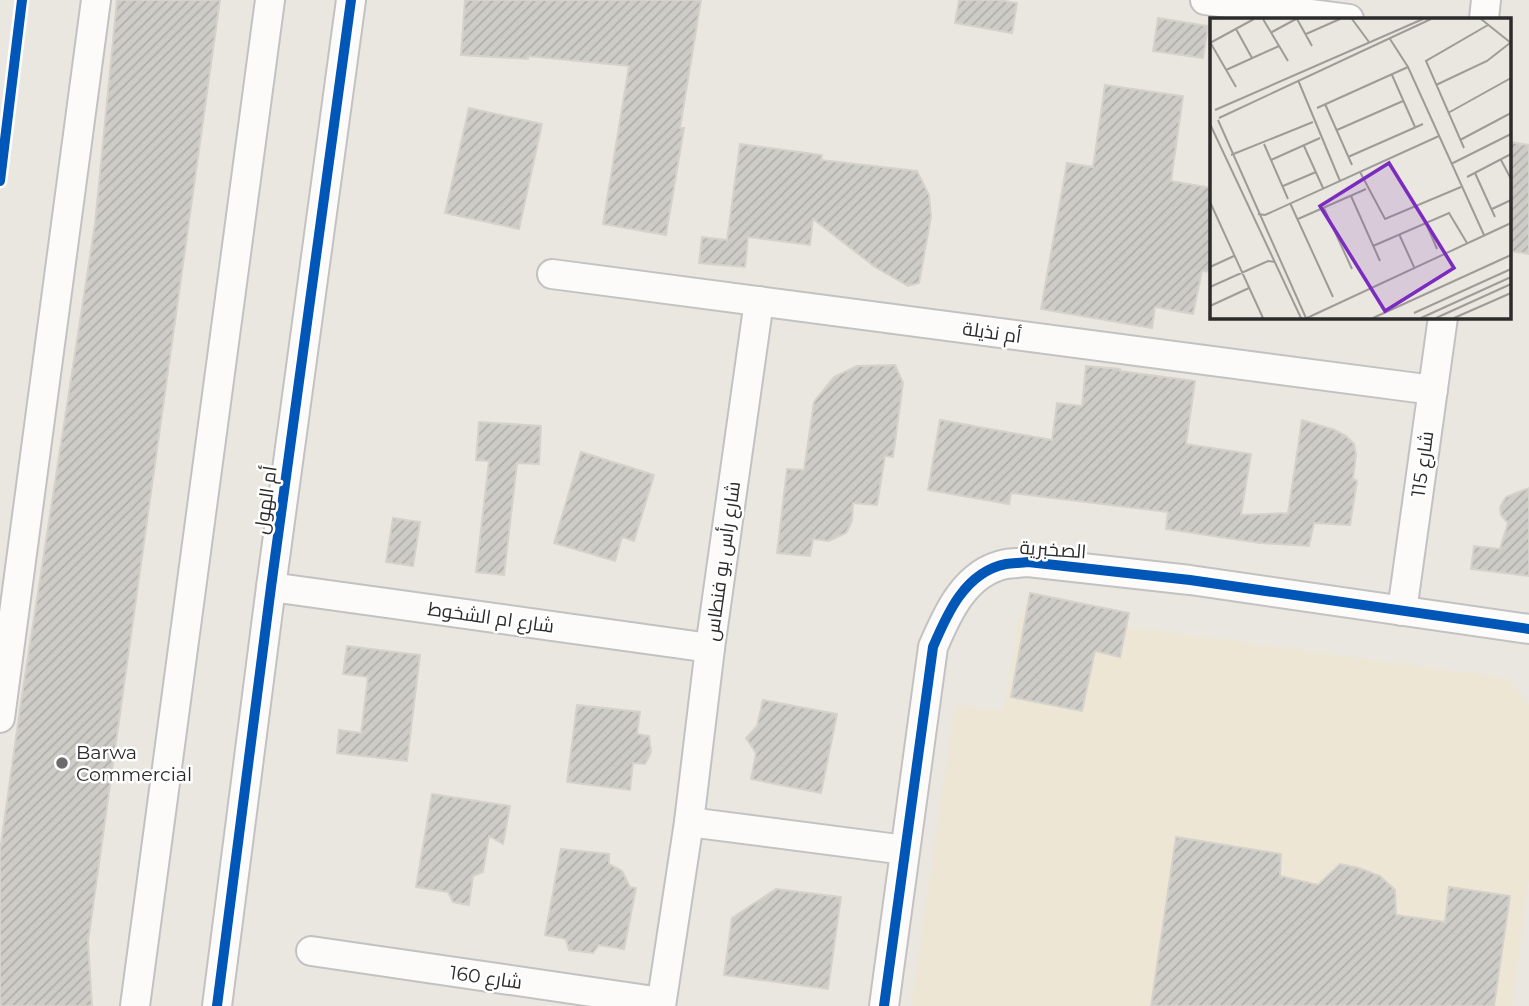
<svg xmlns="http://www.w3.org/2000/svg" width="1529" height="1006" viewBox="0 0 1529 1006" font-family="Montserrat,Cairo,sans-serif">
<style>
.education{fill:#eee6d4}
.building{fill:url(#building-hatch);stroke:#d5d2cc;stroke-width:2}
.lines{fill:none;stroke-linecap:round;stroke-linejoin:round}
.minor-casing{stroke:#c3c2c2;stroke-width:32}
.minor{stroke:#fcfbfa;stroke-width:28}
.cycleway-casing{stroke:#fff;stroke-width:15}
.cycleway{stroke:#0057b8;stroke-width:10}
.poi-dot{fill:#6e6c6a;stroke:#fff;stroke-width:2.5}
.labels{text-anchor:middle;stroke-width:5;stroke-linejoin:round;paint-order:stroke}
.street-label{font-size:19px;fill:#2b2b2b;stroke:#fff}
.poi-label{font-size:19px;fill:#2b2b2b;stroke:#fff;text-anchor:start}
.inset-road{fill:none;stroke:#9e9b98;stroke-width:2}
.view{fill:#7b2cbf;fill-opacity:0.15;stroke:#7b2cbf;stroke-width:3.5}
.inset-edge{fill:none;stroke:#2b2b2b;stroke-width:3.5}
</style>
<defs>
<pattern id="building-hatch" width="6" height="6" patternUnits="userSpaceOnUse" patternTransform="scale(1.75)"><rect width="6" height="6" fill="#ceccc7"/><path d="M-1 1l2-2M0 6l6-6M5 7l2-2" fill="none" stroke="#b1afab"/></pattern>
</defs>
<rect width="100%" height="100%" fill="#eae6e0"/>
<polygon class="education" points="1020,612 1507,678 1529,704 1529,878 1512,1006 911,1006 955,705 1004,710"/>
<g class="building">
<polygon points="117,0 220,0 88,942 92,1006 0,1006 0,851 21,702 95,224"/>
<polygon points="465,0 701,0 680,128 684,128 666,235 603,224 629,66 528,56 528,59 461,55"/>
<polygon points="959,0 999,0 1017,3 1012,33 955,23"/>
<polygon points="1158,18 1208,26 1203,58 1153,51"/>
<polygon points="1105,85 1183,96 1171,181 1212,188 1212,272 1202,271 1193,314 1155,307 1152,328 1041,309 1067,163 1093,167"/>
<polygon points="469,108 542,124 519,229 445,213"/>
<polygon points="1510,142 1529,145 1529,254 1510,251"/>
<polygon points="740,144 822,155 821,160 917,171 929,195 931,217 919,283 908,286 875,267 813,219 810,245 748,237 745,267 699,263 702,237 727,240"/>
<polygon points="895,365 903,383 893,457 885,456 877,505 853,503 852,521 846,533 829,541 813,539 810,556 777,553 787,469 804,470 814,402 834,377 857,366"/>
<polygon points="1086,366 1120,369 1120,371 1195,381 1186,444 1251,454 1241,515 1288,513 1302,420 1335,430 1346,436 1354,444 1356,455 1353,479 1357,481 1350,525 1314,523 1309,546 1260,543 1166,529 1168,512 1011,493 1009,504 928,490 940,420 1052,440 1057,403 1082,406"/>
<polygon points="479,422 541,426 539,464 517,463 504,575 476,572 489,461 476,460"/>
<polygon points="581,452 654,475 634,541 622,537 615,561 554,543"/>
<polygon points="1529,488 1529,576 1471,569 1474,546 1500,549 1508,523 1501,515 1500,507 1506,497"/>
<polygon points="393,518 420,522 413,566 386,562"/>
<polygon points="1030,593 1129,613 1120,657 1095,651 1082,711 1011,697"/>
<polygon points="347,646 420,655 407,761 337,753 339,730 361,733 368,677 343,674"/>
<polygon points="763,700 837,714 821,793 751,779 756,753 746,738 757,726"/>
<polygon points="577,705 640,712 637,734 649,736 651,752 645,764 633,763 630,790 567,782"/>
<polygon points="432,794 510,806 503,844 489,836 483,872 473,876 469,905 453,902 448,892 416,887"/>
<polygon points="1176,837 1281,854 1280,876 1318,885 1340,864 1359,868 1380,876 1395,890 1396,915 1445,922 1449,887 1510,896 1494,1006 1151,1006"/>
<polygon points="561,849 609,854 609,864 622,871 630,887 636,888 624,949 599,945 593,953 569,950 566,939 545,935"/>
<polygon points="776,889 841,897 828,989 724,975 732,918"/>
</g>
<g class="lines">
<g class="minor-casing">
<g id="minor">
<polyline points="1205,0 1349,19"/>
<polyline points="1484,19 1486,0"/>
<polyline points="552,274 1433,390"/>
<polyline points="271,587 710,648"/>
<polyline points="1402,611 1443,317"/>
<polyline points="0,718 96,0"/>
<polyline points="689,822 905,850"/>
<polyline points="311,951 661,1002"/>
<polyline points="135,1006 270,0"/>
<polyline points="217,1006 271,587 351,0"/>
<polyline points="661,1006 689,822 710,648 759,301"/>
<path d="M884,1006L933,647C947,614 965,572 1006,564C1013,563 1021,563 1028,562L1190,580L1529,629"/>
</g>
</g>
<use href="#minor" class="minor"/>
<g class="cycleway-casing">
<g id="cycleway">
<polyline points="0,181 22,0"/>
<polyline points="217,1006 271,587 351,0"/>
<path d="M884,1006L933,647C947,614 965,572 1006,564C1013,563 1021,563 1028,562L1190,580L1529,629"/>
</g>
</g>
<use href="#cycleway" class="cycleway"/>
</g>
<circle class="poi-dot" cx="62" cy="763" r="7"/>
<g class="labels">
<g class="street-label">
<text transform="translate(992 332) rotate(8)" y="7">أم نذيلة</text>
<text transform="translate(1422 464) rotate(-82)" y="7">شارع 115</text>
<text transform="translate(265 500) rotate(-82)" y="7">أم الهول</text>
<text transform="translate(1053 549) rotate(4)" y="7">الصخبرية</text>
<text transform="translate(722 561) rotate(-82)" y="7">شارع رأس بو فنطاس</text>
<text transform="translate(491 617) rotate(8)" y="7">شارع ام الشخوط</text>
<text transform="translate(486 977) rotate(8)" y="7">شارع 160</text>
</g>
<g class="poi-label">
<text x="76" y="759">Barwa<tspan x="76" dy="22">Commercial</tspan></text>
</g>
</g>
<g transform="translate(1210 18)">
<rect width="301" height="301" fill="#eae6e0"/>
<path class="inset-road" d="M53,1L78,43M87,1L102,28M142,1L159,24M271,1L301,25M26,11L42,40M62,14L86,1M96,16L130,1M180,21L198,49L274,217M0,24L26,69M0,25L44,1M16,52L69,28M182,57L205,109M88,62L130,163M226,67L277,43L300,25M115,86L142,147M107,90L198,49M5,92L213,1M238,95L301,60M9,100L221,1M8,102L96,300M0,106L91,300M127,112L193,83M250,122L301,95M54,126L78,181M94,128L113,170M254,130L216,43L278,7M21,137L103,104M138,139L213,106M61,142L110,120M291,142L301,161M241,146L301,116M150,154L175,201L251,169M265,155L285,199M257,159L301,136M73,168L106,154M141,178L170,243M0,184L53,300M80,185L123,279M114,190L142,251M282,191L301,182M48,196L55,197L229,118M88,201L156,171M216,205L227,231M189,216L204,249M163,228L239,195L257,225M0,249L24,238M0,269L58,243L65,244M0,288L39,270M204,295L301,251M97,300L301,205M163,300L301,237M211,300L301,259M226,300L301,266M244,300L301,275"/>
<path class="view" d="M179,145L244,250L175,293L110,188Z"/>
<rect width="301" height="301" class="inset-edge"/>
</g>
</svg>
